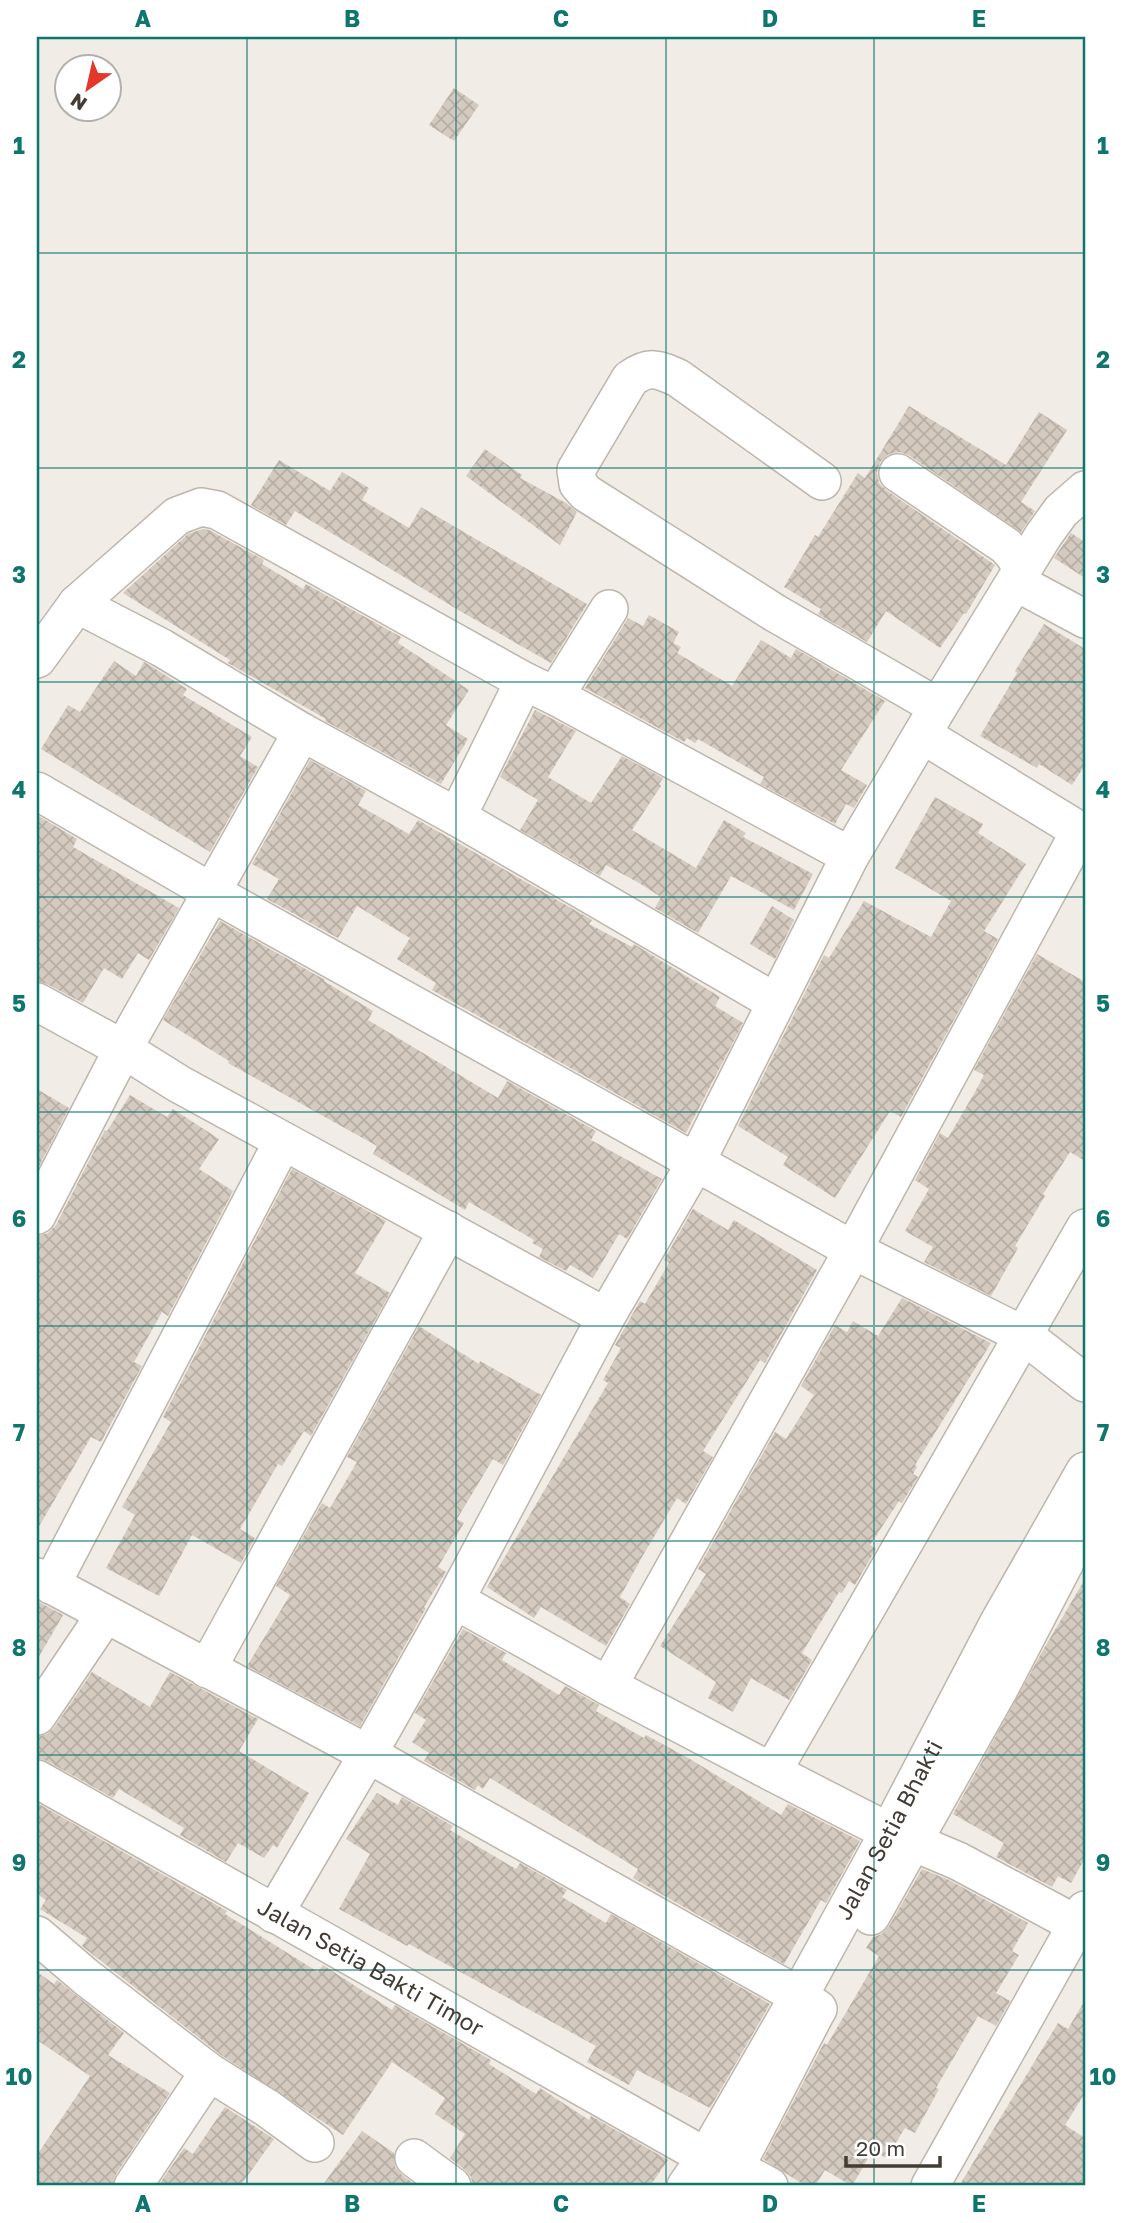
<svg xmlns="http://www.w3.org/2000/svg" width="1122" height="2223" viewBox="0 0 1122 2223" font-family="'Golos Text',sans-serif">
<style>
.building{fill:url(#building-cross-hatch)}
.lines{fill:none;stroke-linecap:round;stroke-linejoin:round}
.street-casing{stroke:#beb6ac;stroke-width:40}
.street{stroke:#fff;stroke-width:37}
.grid{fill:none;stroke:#0f766e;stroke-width:2;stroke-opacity:0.55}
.labels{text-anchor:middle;stroke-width:6;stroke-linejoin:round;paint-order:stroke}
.street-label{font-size:23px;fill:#423c35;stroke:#fff}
.neatline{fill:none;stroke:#0f766e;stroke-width:2.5}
.grid-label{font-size:23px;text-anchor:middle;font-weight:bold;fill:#0f766e}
</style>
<defs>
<pattern id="building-cross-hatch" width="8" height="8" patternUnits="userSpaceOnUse" patternTransform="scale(1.75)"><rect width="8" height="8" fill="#d4cabf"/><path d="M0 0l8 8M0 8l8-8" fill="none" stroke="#b7aea5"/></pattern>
</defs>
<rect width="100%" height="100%" fill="#f1ece5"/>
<g class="building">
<polygon points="454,88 479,105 454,141 429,125"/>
<polygon points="909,406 1006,465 1039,412 1067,430 1021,502 1035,511 1021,532 910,456 900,452 889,454 880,462 877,472 879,483 886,490 995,565 966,614 964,613 940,648 886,611 867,642 818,614 821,609 784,587 815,535 818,537 858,473 865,478"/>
<polygon points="485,449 522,475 520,478 566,503 577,512 560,545 466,476"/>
<polygon points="279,460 330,491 342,472 369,488 362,500 409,528 421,507 587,604 551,663 460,611 295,511 286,525 251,505"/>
<polygon points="203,529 209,530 264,560 262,564 303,589 306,584 401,637 398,643 469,690 446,725 468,739 441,784 325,721 326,719 228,663 230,660 123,593 188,534"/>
<polygon points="1071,533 1085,542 1085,578 1054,558"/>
<polygon points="649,615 679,632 673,643 681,647 677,653 732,686 761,640 791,658 796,649 885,701 841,770 867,785 854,808 846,804 835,824 760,784 764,777 698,739 695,743 687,738 684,742 585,688 628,618 643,626"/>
<polygon points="1044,624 1085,649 1085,765 1072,785 1039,764 1037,768 980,736 1017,673 1015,671"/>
<polygon points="114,661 136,676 144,662 151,666 187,689 183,695 252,737 240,756 258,767 210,852 41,749 68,705 80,712"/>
<polygon points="535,710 576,731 548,777 591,803 622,756 663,778 659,784 661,786 632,830 696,868 724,820 746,833 743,837 813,874 794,910 731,876 698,933 655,908 661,897 639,883 606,865 600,876 520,830 538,800 500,777"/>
<polygon points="310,760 366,791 358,805 409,834 418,820 592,920 589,924 632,947 634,944 720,997 715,1006 743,1023 686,1133 432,990 436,983 397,959 410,938 357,906 338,938 267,899 279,879 252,864"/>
<polygon points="935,797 983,824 978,833 1026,864 984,931 998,939 901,1117 890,1111 835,1198 783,1165 788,1157 738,1126 824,955 829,958 864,901 931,937 951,901 895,868"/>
<polygon points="37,815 77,839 73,847 179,908 149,960 138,953 122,979 104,968 83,1003 47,984 37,981"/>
<polygon points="772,906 794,920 775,959 750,944"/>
<polygon points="220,921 325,980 324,981 373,1011 368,1020 498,1098 507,1081 596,1131 591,1140 662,1179 627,1239 619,1234 593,1278 570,1265 566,1271 539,1257 543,1249 532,1243 534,1240 469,1202 465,1210 373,1154 377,1146 228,1063 229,1061 163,1020"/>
<polygon points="1037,954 1085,982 1085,1161 1070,1152 1043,1194 1045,1196 1015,1246 1018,1248 991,1296 924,1262 933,1247 905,1231 929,1189 915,1180 940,1133 948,1138 975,1092 984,1075 974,1070"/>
<polygon points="37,1089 69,1108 37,1170"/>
<polygon points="130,1095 167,1117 173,1109 219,1139 199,1169 233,1191 168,1316 162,1312 134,1362 142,1366 101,1442 91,1437 37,1530 37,1236 48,1233 56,1225 105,1130 107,1131"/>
<polygon points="292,1169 386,1221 355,1273 390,1293 311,1436 304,1431 282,1466 278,1464 240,1529 255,1538 241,1563 192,1535 159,1596 106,1568 135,1515 122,1507 171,1422 163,1417"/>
<polygon points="693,1209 728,1230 734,1220 817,1270 765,1363 760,1360 703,1451 713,1457 686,1504 677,1498 642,1557 620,1597 630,1604 606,1646 541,1607 534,1618 487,1587 608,1383 603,1380 621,1348 615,1345 640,1301 645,1304 669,1263 664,1260"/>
<polygon points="902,1298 991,1343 915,1465 917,1467 913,1474 918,1477 902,1503 899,1501 870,1545 876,1549 855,1585 849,1581 842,1593 839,1592 802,1653 812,1660 789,1700 751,1678 733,1712 708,1698 716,1682 660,1646 706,1574 698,1569 775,1432 786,1439 814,1395 801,1386 835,1325 847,1332 853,1321 878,1336"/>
<polygon points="419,1326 479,1364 480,1361 541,1395 503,1465 493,1459 457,1519 464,1523 438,1567 446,1572 424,1607 426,1608 360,1726 247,1666 290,1595 276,1586 322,1503 330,1508 357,1462 347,1457"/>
<polygon points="1085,1579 1085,1858 1071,1883 1058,1876 1052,1887 996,1857 1004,1843 953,1814 1042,1652"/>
<polygon points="37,1601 63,1615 37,1660"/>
<polygon points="463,1629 506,1653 502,1660 559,1695 565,1686 599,1705 596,1711 644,1738 646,1735 690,1759 781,1815 788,1804 860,1841 826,1903 821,1900 784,1964 633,1878 638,1869 490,1778 483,1789 478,1785 475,1790 424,1761 429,1753 412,1742 426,1720 415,1713"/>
<polygon points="92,1672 150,1707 170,1672 258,1719 239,1751 309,1793 277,1848 273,1845 264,1858 238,1843 226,1862 180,1835 184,1828 119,1789 113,1798 47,1761 37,1758 37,1737 47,1734 54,1728"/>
<polygon points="377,1793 398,1805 402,1797 453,1826 450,1830 516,1869 520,1863 567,1890 562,1897 606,1923 611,1914 770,2004 710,2108 637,2070 629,2085 587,2062 596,2046 409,1944 407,1946 339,1909 370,1854 346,1839"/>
<polygon points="37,1803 227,1911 225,1914 318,1972 323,1965 392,2010 395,2005 491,2060 489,2064 536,2094 540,2088 589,2120 591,2116 668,2160 650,2186 473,2186 471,2177 465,2170 450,2158 465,2134 435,2114 445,2098 392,2062 343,2135 221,2055 82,1946 87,1938 40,1909 46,1900 37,1894"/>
<polygon points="922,1869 949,1880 1028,1923 1012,1951 1019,1955 996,1993 1010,2001 996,2026 978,2016 936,2088 939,2089 915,2133 905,2128 886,2158 873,2150 852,2186 825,2170 815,2186 806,2186 763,2159 824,2043 827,2045 879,1956 866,1948 873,1937 882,1934 889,1926"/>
<polygon points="37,1972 54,1984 57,1980 124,2033 108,2055 170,2093 116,2174 112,2186 37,2186 37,2155 90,2076 37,2040"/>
<polygon points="1085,2000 1085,2093 1065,2125 1085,2138 1085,2186 959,2186 1058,2023 1068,2029"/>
<polygon points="225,2107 274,2139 240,2186 158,2186 184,2148 193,2154"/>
<polygon points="362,2131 394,2153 395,2167 402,2175 417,2186 322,2186"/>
</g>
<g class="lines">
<g class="street-casing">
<g id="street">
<polyline points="898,473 1006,546 1014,555 1023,570"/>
<path d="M822,481L678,378C658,369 649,365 630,379L576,470L578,484L586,493L775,613L938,707"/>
<polyline points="1016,582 1085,619"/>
<polyline points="77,604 177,516 201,507 217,510 524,681 555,696 850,856"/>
<polyline points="37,659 77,604 162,648 302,732 457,817 775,1002"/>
<polyline points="555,696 609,609"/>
<polyline points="923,735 1085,834"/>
<polyline points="37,791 213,893 853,1250 1025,1336 1085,1383"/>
<polyline points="457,817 524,681"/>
<polyline points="37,1002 123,1049 179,1084 606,1317 696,1162 850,856 938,707 1043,536 1061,511 1085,490"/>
<polyline points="37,1215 123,1049 302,732"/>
<polyline points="37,1577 368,1754 799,1996 818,2009"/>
<polyline points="51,1585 283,1141"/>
<polyline points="455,1600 608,1686 772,1772 889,1832 958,1861 1085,1929"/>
<polyline points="207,1669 448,1230"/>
<polyline points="608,1686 853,1250 1080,831"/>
<polyline points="37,1716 105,1615"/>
<polyline points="772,1772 1085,1228"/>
<path id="s1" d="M37,1779L706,2157L735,2168L769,2186"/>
<polyline points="274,1914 368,1754 455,1600 606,1317"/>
<polyline points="871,1916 999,1689 1085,1524"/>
<polyline points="37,1935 86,1977 209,2072"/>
<polyline points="414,2158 452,2186"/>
<polyline points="133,2186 209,2072 267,2108 315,2143"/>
<path id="s2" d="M686,2186L706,2157L799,1996L889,1832L998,1624L1085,1471"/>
<polyline points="722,2186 735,2168 816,2012"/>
<polyline points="930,2186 1085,1910"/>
</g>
</g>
<use href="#street" class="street"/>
</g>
<path class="grid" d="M247,37V2186M456,37V2186M666,37V2186M874,37V2186M37,253H1085M37,468H1085M37,682H1085M37,897H1085M37,1112H1085M37,1326H1085M37,1541H1085M37,1755H1085M37,1970H1085"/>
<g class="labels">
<g class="street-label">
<text dy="8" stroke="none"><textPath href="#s2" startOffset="410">Jalan Setia Bhakti</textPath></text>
<text dy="8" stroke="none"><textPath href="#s1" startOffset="383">Jalan Setia Bakti Timor</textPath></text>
</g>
</g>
<rect width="1122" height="2223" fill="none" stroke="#ffffff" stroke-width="77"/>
<g transform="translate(88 88) rotate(214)"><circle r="33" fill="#ffffff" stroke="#b3b1ae" stroke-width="2"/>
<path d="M0-5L12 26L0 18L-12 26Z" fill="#e3372a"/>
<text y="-10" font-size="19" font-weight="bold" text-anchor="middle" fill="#423c35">N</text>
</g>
<path d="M846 2156v10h94v-10" fill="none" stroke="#423c35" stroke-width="3.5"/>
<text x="856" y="2156" font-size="21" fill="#423c35" stroke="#ffffff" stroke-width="5" paint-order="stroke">20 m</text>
<rect x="38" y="38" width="1046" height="2146" class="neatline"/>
<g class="grid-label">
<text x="143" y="27">A</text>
<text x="352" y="27">B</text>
<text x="561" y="27">C</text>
<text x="770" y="27">D</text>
<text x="979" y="27">E</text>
<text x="19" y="154">1</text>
<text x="1103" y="154">1</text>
<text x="19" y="368">2</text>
<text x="1103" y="368">2</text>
<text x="19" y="583">3</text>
<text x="1103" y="583">3</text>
<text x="19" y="798">4</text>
<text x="1103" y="798">4</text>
<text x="19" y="1012">5</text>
<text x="1103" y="1012">5</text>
<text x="19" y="1227">6</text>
<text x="1103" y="1227">6</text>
<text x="19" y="1441">7</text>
<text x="1103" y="1441">7</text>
<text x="19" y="1656">8</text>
<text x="1103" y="1656">8</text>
<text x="19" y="1871">9</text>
<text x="1103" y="1871">9</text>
<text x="19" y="2085">10</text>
<text x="1103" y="2085">10</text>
<text x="143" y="2212">A</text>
<text x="352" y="2212">B</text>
<text x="561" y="2212">C</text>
<text x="770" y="2212">D</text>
<text x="979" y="2212">E</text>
</g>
</svg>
